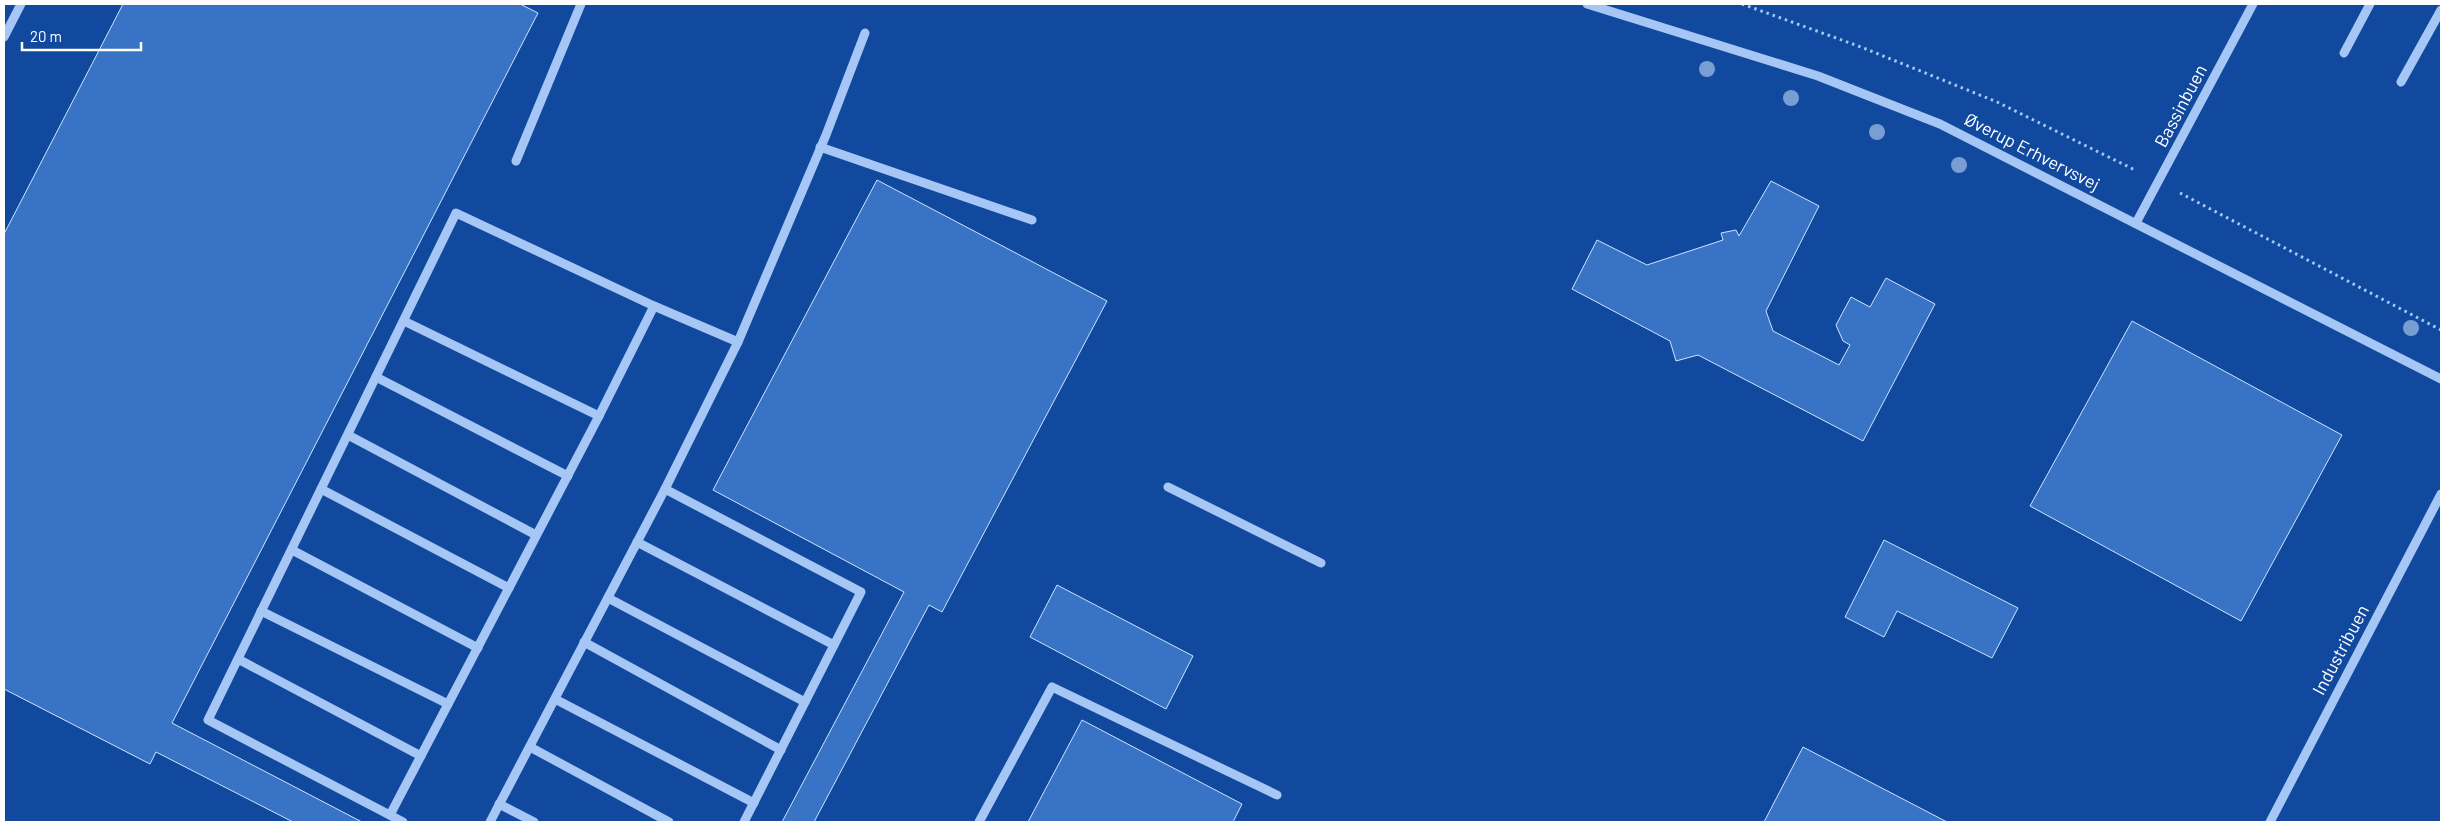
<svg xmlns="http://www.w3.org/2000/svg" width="2445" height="826" viewBox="0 0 2445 826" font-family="Barlow,sans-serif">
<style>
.building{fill:#3973c5;stroke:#cfe3fe}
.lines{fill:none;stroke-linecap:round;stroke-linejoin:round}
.path{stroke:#a6c7f5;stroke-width:3;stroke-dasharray:2.5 4;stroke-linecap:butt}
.minor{stroke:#a6c7f5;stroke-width:9}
.tree{fill:#799ed3}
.labels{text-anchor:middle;stroke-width:4;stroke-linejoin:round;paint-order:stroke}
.street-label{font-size:18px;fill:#fff;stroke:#10499e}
</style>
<rect width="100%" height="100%" fill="#10499e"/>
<g class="building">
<polygon points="123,4 520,4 538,13 172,723 362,822 293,822 156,752 150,764 4,689 4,234"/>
<polygon points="877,180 1107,301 942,612 929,605 814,822 782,822 904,592 713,490"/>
<polygon points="1771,181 1819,206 1766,311 1773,331 1839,365 1850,345 1843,341 1836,325 1851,297 1870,307 1886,278 1935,304 1863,441 1698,355 1676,361 1670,341 1572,289 1597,240 1647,265 1723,240 1721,233 1736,230 1739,236"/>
<polygon points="2132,321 2342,435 2241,621 2030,506"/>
<polygon points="1884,540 2018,608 1992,658 1897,611 1884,637 1845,617"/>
<polygon points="1057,585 1193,656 1166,709 1030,637"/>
<polygon points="1082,720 1242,804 1233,822 1028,822"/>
<polygon points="1803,747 1947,822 1764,822"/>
</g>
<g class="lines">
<g class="path">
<polyline points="1742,4 1861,47 1997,102 2135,170"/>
<polyline points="2180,193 2441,330"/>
</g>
<g class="minor">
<polyline points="1587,4 1818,76 1940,124 2441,379"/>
<polyline points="4,37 21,4"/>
<polyline points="2344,53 2370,4"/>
<polyline points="2401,82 2441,10"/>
<polyline points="820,147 1032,220"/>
<polyline points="516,161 581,4"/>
<polyline points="2136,223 2253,4"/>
<polyline points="404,321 599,416"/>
<polyline points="738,342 665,489 861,592 744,822"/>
<polyline points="376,377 568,476"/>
<polyline points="348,435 536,535"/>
<polyline points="1168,487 1321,563"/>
<polyline points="321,489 509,588"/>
<polyline points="637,542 834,645"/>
<polyline points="292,550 478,648"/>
<polyline points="608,598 805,702"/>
<polyline points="261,611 448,704"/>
<polyline points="584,642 781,750"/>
<polyline points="238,659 421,756"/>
<polyline points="555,699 754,803"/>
<polyline points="530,747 669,822"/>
<polyline points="499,804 534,822"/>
<polyline points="390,815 599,416 654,306"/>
<polyline points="403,822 208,720 456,213 654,306 738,342 826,135 865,33"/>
<polyline points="490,822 665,489"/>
<polyline points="979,822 1052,687 1277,795"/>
<polyline points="2270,822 2441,494"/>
</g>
</g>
<g class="tree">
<circle cx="1707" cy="69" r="8"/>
<circle cx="1791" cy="98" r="8"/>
<circle cx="1877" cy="132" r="8"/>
<circle cx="1959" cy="165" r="8"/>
<circle cx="2411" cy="328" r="8"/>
</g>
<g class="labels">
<g class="street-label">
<text transform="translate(2181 106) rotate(-62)" y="6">Bassinbuen</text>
<text transform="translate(2032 152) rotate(27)" y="6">Øverup Erhvervsvej</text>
<text transform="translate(2341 650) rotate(-62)" y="6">Industribuen</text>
</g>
</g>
<rect width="2445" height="826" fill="none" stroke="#ffffff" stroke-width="10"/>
<path d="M22 42v8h119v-8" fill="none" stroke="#ffffff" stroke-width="2.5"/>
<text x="30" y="42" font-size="15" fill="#ffffff" stroke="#10499e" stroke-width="4" paint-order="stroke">20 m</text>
</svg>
